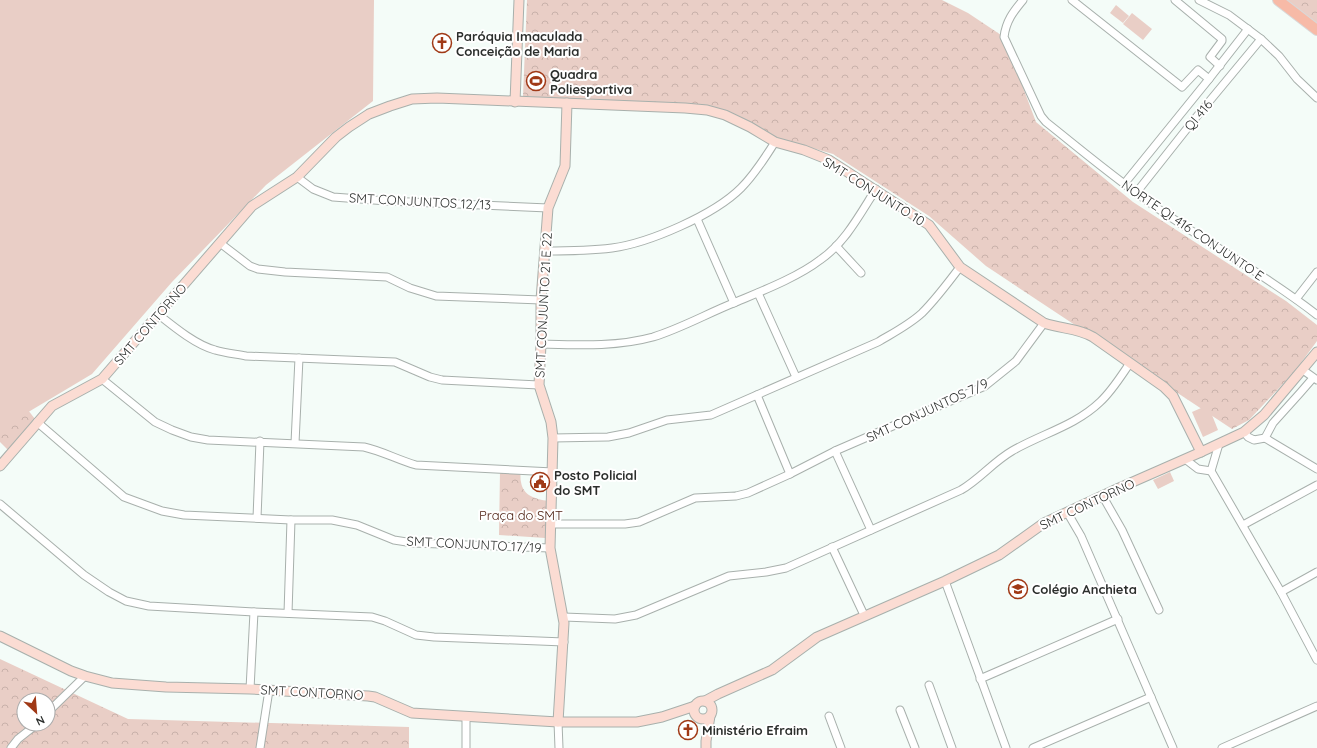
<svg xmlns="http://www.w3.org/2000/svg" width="1317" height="748" viewBox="0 0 1317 748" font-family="Quicksand,sans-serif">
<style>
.green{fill:#e9cec6}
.park{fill:url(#park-crowns);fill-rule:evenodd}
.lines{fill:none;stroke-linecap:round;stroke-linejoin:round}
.street-casing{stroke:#a8b0ac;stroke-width:9}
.secondary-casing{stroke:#a8b0ac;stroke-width:11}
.primary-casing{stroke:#d9d9d9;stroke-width:12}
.street{stroke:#fff;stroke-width:7}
.secondary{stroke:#fbdcd3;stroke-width:9}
.primary{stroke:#f7baa7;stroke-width:10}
.labels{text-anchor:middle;stroke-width:4;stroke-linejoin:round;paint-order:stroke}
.poi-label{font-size:13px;font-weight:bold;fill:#2b2e2c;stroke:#fff;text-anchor:start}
.street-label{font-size:13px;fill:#2b2e2c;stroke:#fff}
.park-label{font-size:13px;fill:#502315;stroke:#fff}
</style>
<defs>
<pattern id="park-crowns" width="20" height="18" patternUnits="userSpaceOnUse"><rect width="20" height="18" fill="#e9cec6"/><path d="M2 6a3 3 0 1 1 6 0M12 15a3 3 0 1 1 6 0" fill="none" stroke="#c8b1aa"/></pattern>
</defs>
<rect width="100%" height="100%" fill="#f4fcf8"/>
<g class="green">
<polygon points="0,0 374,0 373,101 266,185 172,282 92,374 20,417 0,441"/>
<polygon points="1116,5 1129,16 1123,23 1110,13"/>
<polygon points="1132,13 1152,29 1143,40 1123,24"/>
<polygon points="1208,405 1218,430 1203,437 1192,412"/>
<polygon points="1170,472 1174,481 1158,489 1153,480"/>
</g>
<g class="park">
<polygon points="527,0 942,0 968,13 1004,37 1036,122 1133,202 1286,301 1317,325 1317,341 1295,371 1249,420 1232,429 986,266 929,216 833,154 777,138 727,113 523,96"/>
<polygon points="1286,0 1317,0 1317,25"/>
<polygon points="24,405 35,419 8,450 0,442 0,435"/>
<path d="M500,471L520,472C521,476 520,478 521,482C523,496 536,499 548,501L545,538L499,535Z"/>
<path d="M0,659L128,719L409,727V748H0ZM24,700H48V724H24Z"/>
</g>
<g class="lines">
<g class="street-casing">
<g id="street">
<path d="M1023,0C1013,12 1006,21 1004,37L1041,116L1046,122C1085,153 1124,186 1166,214C1216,248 1270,278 1317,315"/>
<polyline points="1072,0 1182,87 1198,70 1209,79"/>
<polyline points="1175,0 1222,39 1222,41 1210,57 1220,66"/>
<polyline points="1199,0 1229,15 1261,39 1279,56 1297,79 1317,98"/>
<polyline points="297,177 313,189 333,197 387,201 548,208"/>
<polyline points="1124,184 1209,79 1248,29"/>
<polyline points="1136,193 1193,121 1261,39"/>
<polyline points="697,219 734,303"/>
<polyline points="220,243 250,266 258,269 285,272 387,277 410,288 436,296 541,300"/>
<polyline points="836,246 861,273"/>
<path d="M544,251C567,251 589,251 612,248C649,243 714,215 741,188C754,175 765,158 775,142"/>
<polyline points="758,293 796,377"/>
<polyline points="1296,299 1317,272"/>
<path d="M159,315C174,327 196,345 215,350C225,353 236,354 246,356L395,362L430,377L442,380L539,385"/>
<path d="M541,344C578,345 617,347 653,337C682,328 708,313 736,302C762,291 798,277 820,260C845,243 860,214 876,189"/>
<polyline points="1303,370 1317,380"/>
<path d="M102,379L155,422L172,430L191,437L208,440L364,447C382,451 398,460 416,465L553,472"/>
<polyline points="757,395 790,474"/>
<polyline points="37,422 124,497 162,511 184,515 291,520 332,520 357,525 394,540 413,543 550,548"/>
<polyline points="1244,432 1248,437 1254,440 1265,438 1317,469"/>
<path d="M553,438L608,437L629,433L667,420L711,415L878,342C893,333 909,325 922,313C936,299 948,283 960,267"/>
<polyline points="1265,438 1273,423 1300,393 1313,378"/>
<polyline points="295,443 299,358"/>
<polyline points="1219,444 1211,471 1281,592 1317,660"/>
<polyline points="835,451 871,530"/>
<polyline points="1185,459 1198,469 1211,471"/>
<polyline points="1102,495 1122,530 1159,610"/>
<polyline points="0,504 84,575 109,592 126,601 149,606 254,612 372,617 385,621 416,635 434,637 564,642"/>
<polyline points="1067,512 1081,536 1173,748"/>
<polyline points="257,518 260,441"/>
<polyline points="551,524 625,524 639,522 695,498 736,496 748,493 790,474 835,451 985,386 1016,361 1044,323"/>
<polyline points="1243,525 1317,485"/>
<polyline points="832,547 864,615"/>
<polyline points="945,581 1006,748"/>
<polyline points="1281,592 1317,572"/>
<polyline points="288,613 291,520"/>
<path d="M564,617L615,619L636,615L729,576L766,572L786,568L961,490C980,479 993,462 1012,451C1041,434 1075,426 1100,402C1112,391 1121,376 1130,363"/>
<polyline points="980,679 1118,619"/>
<polyline points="929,685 952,748"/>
<polyline points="250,689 254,612"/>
<polyline points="900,710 915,748"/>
<polyline points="48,712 85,676"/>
<polyline points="829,716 841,748"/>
<polyline points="466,717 466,748"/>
<polyline points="558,722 559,748"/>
<polyline points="11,748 18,739 37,724"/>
<polyline points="260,748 269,690"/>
<polyline points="1033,748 1151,697"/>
<polyline points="1222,748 1317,706"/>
</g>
</g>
<g class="secondary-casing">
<g id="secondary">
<polyline points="515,102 519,0"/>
<path d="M0,466L52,406L102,379L252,206L297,177L336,137L349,127L369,114L390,106L412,99L437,98L685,108L707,110L725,115L750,127L775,142L804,150L829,160L929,225L960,267L1044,323C1061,329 1078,328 1093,337L1164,387L1173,396L1201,452"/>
<polyline points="0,636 71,671 85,676 112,683 166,687 250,689 368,696 375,697 412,713 558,722 637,722 662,717 695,706"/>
<circle cx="703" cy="710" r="9"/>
<polyline points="705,701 718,694 772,670 817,637 945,581 999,555 1044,523 1119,488 1201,452 1244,432 1264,415 1317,352"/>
<polyline points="558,722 564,623 550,548 553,438 551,422 539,385 541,344 541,300 548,208 565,166 567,103"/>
<polyline points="706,748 706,741 710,716"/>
</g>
</g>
<g class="primary-casing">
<polyline id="primary" points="1278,0 1317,30"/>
</g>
<use href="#street" class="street"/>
<use href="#secondary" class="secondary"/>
<use href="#primary" class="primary"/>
</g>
<defs>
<g id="church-ring" transform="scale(1)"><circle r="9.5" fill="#fff" stroke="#a03916" stroke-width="1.5"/><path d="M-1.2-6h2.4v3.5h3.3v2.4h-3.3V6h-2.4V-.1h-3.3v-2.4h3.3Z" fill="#a03916"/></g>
<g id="stadium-ring" transform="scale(1)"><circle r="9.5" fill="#fff" stroke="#a03916" stroke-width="1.5"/><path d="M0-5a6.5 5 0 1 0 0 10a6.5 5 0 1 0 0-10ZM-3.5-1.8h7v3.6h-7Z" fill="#a03916"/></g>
<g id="civic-ring" transform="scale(1)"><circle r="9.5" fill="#fff" stroke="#a03916" stroke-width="1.5"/><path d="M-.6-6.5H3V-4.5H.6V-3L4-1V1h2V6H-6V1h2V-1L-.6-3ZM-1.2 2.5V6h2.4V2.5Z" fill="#a03916"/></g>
<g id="school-ring" transform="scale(1)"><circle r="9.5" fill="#fff" stroke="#a03916" stroke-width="1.5"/><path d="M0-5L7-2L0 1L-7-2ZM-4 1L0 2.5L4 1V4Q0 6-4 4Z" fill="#a03916"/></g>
</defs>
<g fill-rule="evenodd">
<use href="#church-ring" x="442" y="43"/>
<use href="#stadium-ring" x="536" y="81"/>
<use href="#civic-ring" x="540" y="482"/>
<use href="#school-ring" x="1018" y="589"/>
<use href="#church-ring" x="688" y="730"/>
</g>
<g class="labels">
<g class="poi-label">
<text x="456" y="41">Paróquia Imaculada<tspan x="456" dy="15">Conceição de Maria</tspan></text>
<text x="550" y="79">Quadra<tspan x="550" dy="15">Poliesportiva</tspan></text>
<text x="554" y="480">Posto Policial<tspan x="554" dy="15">do SMT</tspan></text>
<text x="1032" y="594">Colégio Anchieta</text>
<text x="702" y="735">Ministério Efraim</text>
</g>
<g class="street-label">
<text transform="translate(1198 115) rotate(-50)" y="5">QI 416</text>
<text transform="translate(874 191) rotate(32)" y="5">SMT CONJUNTO 10</text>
<text transform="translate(420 201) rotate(3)" y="5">SMT CONJUNTOS 12/13</text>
<text transform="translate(1193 230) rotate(34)" y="5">NORTE QI 416 CONJUNTO E</text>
<text transform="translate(543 305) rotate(-87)" y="5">SMT CONJUNTO 21 E 22</text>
<text transform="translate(150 324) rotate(-49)" y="5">SMT CONTORNO</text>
<text transform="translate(927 410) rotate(-25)" y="5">SMT CONJUNTOS 7/9</text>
<text transform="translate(1087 504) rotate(-25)" y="5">SMT CONTORNO</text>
<text transform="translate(474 544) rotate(3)" y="5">SMT CONJUNTO 17/19</text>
<text transform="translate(312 692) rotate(3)" y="5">SMT CONTORNO</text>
</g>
<g class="park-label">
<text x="521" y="520">Praça do SMT</text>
</g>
</g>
<g transform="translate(36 712) rotate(154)"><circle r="19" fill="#ffffff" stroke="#aaabab"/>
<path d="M0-3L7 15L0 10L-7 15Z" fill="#a03916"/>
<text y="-6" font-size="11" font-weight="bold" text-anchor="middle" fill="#2b2e2c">N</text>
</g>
</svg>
